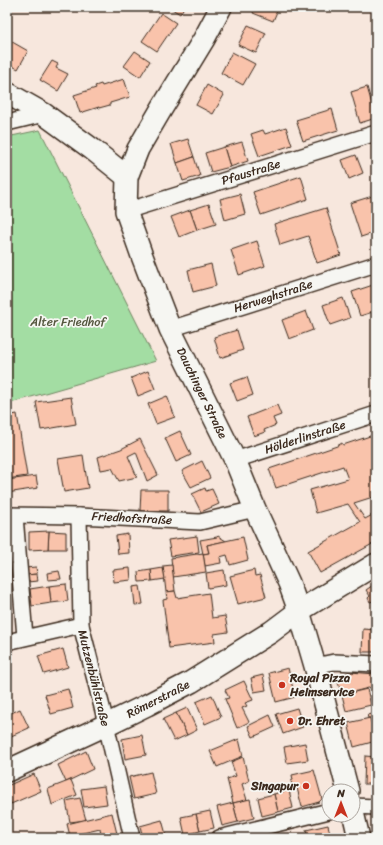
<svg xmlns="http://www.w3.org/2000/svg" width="383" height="845" viewBox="0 0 383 845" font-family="Sriracha,sans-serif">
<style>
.green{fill:#a3dda3;stroke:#6f8460}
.building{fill:#f9c3ab;stroke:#3b2a1e}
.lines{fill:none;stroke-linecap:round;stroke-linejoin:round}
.street-casing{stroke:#3b2a1e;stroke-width:18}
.secondary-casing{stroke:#3b2a1e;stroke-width:24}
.street{stroke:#f6f6f2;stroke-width:15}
.secondary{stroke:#f6f6f2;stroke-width:21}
.poi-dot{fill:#c8321e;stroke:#f6f6f2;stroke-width:1.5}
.labels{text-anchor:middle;stroke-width:3.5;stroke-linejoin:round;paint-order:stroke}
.street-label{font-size:12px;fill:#3b2a1e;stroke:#f6f6f2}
.park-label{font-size:12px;fill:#55573f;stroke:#f6f6f2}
.poi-label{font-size:12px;font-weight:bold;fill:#3b2a1e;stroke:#f6f6f2;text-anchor:start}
</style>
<rect width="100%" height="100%" fill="#f7e7dd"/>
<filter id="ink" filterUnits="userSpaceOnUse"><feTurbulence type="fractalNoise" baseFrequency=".025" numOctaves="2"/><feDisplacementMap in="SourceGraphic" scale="8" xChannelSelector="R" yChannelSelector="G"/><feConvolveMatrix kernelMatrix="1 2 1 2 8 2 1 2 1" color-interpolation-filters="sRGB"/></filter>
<g filter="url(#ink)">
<polygon class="green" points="40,130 156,361 7,404 7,137"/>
<g class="building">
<polygon points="169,7 184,7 180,14"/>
<polygon points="255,7 279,7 273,21 253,13"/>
<polygon points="161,13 176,23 157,51 142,41"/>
<polygon points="248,25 266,33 256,53 238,45"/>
<polygon points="7,39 28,51 18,69 7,63"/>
<polygon points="135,51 150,61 140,77 124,66"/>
<polygon points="232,52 255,64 243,85 221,73"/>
<polygon points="52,61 58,64 56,68 68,74 58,91 40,80"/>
<polygon points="124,79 130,97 110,103 110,105 99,108 99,107 80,113 74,95 96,88 95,86 101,84 102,86"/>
<polygon points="207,85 224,95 213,114 196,105"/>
<polygon points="367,87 376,118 360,123 351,92"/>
<polygon points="332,109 338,130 303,141 296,120"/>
<polygon points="286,127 292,145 259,156 251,134 263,130 265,134"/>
<polygon points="188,139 194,157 177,163 171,144"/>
<polygon points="242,142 248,161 230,167 224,147"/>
<polygon points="224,147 230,167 211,172 205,153"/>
<polygon points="356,155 363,173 349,179 342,160"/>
<polygon points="194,157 200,176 183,181 177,163"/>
<polygon points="301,176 308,199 261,215 253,192"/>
<polygon points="240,194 245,214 225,220 220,199"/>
<polygon points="376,195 376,232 361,237 350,203"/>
<polygon points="209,204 216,224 197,230 190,210"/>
<polygon points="326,208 341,255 317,263 308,236 280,245 274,224"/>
<polygon points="190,210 197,230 179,237 171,217"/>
<polygon points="257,241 265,266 239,275 231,250"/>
<polygon points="211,264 216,286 193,292 188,270"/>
<polygon points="376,284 376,311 360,316 352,292"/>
<polygon points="343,298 350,318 330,325 323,305"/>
<polygon points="306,311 313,330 289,339 282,320"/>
<polygon points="237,330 243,350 220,358 214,337"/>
<polygon points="148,371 155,389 138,396 131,378"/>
<polygon points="247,377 253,395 237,401 230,383"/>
<polygon points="167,396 175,417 156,424 148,404"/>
<polygon points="71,397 76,424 41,430 36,402"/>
<polygon points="277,405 281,415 273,418 276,425 264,430 265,432 254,436 247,417"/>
<polygon points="17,414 27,476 7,479 7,416"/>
<polygon points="180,431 191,455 176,462 165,438"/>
<polygon points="376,434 376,496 354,503 365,519 376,513 376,542 320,573 308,551 360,522 348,504 316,513 310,490 348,479 343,466 276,488 269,469 337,446 342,443 343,445"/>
<polygon points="140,439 158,475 147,481 136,452 128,456 137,477 119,481 112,468 101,470 98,457 121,449"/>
<polygon points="83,455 88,488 64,492 58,459"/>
<polygon points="202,461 210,478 191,487 182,471"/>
<polygon points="36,476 38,488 7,493 7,480"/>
<polygon points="205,488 206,491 212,489 219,504 201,512 192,494"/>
<polygon points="141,490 168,490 168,511 140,511"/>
<polygon points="49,531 66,532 66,549 48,549"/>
<polygon points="49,531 48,549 29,550 29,532"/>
<polygon points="128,534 129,553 118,554 116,536"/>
<polygon points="197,536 199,552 171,556 168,540"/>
<polygon points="218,536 226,541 207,545 209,553 203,554 200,540 217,537"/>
<polygon points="243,537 248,560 230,565 227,555 220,557 221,563 205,566 203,554 209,553 207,545"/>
<polygon points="203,553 206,572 173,577 171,558"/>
<polygon points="172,565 175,591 166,592 163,566"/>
<polygon points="36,567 37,574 26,575 25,568"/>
<polygon points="130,568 131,580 114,582 113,570"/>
<polygon points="163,568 165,579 152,581 151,570"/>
<polygon points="151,570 152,581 139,582 138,572"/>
<polygon points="224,570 226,585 208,588 206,573"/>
<polygon points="254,570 255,576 260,575 266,597 238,604 230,576"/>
<polygon points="59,571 61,579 48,580 47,573"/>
<polygon points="37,574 38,581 27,582 26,575"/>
<polygon points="376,583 376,606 373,601 370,602 368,598 370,596 366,590"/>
<polygon points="66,584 68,601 51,603 49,586"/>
<polygon points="49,586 51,603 32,606 30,589"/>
<polygon points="140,586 143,604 135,605 133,587"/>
<polygon points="175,591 177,598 209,593 212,618 225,616 228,632 214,634 215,642 169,648 163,600 167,599 166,592"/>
<polygon points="363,629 376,630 376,652 362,652"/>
<polygon points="63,649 68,667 44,674 38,656"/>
<polygon points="288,668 295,697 276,702 269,673"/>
<polygon points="350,672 376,674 376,686 342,695 336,676"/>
<polygon points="263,675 266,690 254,692 251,678"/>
<polygon points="244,681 253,700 245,703 247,706 242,708 249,722 237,728 225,699 229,698 225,690"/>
<polygon points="68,689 73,708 51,714 45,695"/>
<polygon points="367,689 371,705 346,711 342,695"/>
<polygon points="212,695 221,717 205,724 196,702"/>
<polygon points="187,708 197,730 187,735 176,713"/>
<polygon points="297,708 303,727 283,734 276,714"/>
<polygon points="20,709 29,728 9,737 7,733 7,715"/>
<polygon points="176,713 187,735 174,741 163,719"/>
<polygon points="376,713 376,728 373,729 370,718 368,718 367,715"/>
<polygon points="270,715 275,727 253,737 248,726"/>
<polygon points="370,718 376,741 354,747 348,723"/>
<polygon points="142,735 146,755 125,759 122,739"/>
<polygon points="239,739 243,756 217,767 210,751"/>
<polygon points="305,743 308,760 287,763 284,747"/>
<polygon points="86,751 93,769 66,782 58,765"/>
<polygon points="365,756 376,757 376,784 364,784"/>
<polygon points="243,757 249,781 242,784 247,800 233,803 227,779 236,776 231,762"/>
<polygon points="314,770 322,799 319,802 302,807 297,788 295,789 292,785 291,781 293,780 292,775"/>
<polygon points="151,772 156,794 134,799 129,777"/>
<polygon points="34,774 41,791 11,804 7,795 7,786"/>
<polygon points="71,780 77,795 52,805 48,789"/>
<polygon points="104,786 107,804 84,807 81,789"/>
<polygon points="289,790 293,808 278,812 274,794"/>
<polygon points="274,794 278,812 262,816 258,798"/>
<polygon points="80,798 86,820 70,822 66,801"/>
<polygon points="250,799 254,818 238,822 233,803"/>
<polygon points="233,803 238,822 222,826 217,807"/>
<polygon points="210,811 214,828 200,831 196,814"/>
<polygon points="112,813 118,838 92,838 101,835 100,829 70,836 67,824"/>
<polygon points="196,814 200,831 185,835 181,817"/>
<polygon points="162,820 167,838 143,838 140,826"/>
<polygon points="328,825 331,838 308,838 306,830"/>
</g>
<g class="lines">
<g class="street-casing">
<g id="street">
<polyline points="7,123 44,114"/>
<polyline points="126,211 376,133"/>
<polyline points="170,329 376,264"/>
<polyline points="235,460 376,414"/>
<polyline points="7,515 79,516 200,522 255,509"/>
<polyline points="15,516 25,637"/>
<polyline points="79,516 81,625 103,711 132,838"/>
<polyline points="7,642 81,625"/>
<polyline points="315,666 334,662 376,664"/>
<polyline points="353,806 376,807"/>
<polyline points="219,838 329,811"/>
</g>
</g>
<g class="secondary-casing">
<g id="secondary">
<polyline points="221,7 204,39 162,108 138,149 127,177 126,211 142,256 170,329 235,460 255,509 289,583 299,611 315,666 348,791"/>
<polyline points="7,93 44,114 92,149 127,177"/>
<polyline points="7,771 106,725 147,705 191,682 271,632 299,611 376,564"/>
<polyline points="353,812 359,838"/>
</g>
</g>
<use href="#street" class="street"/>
<use href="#secondary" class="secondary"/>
</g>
</g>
<g class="poi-dot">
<circle cx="282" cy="685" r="4"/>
<circle cx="290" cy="721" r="4"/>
<circle cx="306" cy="786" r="4"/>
</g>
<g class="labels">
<g class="street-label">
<text transform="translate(251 172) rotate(-17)" y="4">Pfaustraße</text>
<text transform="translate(273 296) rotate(-18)" y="4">Herweghstraße</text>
<text transform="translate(202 393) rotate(64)" y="4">Dauchinger Straße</text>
<text transform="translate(305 437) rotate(-18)" y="4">Hölderlinstraße</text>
<text transform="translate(132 518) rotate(3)" y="4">Friedhofstraße</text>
<text transform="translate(94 678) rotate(76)" y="4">Mutzenbühlstraße</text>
<text transform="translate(158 699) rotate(-27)" y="4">Römerstraße</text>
</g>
<g class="park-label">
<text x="68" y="326">Alter Friedhof</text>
</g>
<g class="poi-label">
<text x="290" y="682">Royal Pizza<tspan x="290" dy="14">Heimservice</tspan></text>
<text x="298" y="725">Dr. Ehret</text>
<text x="298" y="790" text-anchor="end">Singapur</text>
</g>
</g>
<rect width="383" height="845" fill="none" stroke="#f6f6f2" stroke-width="24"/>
<rect x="12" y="12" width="359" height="821" fill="none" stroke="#3b2a1e" stroke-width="1.5" filter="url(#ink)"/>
<g transform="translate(341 803)"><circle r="19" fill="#f6f6f2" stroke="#aba49d"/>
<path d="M0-3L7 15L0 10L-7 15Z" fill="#c8321e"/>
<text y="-6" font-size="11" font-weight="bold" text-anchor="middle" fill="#3b2a1e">N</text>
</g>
</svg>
